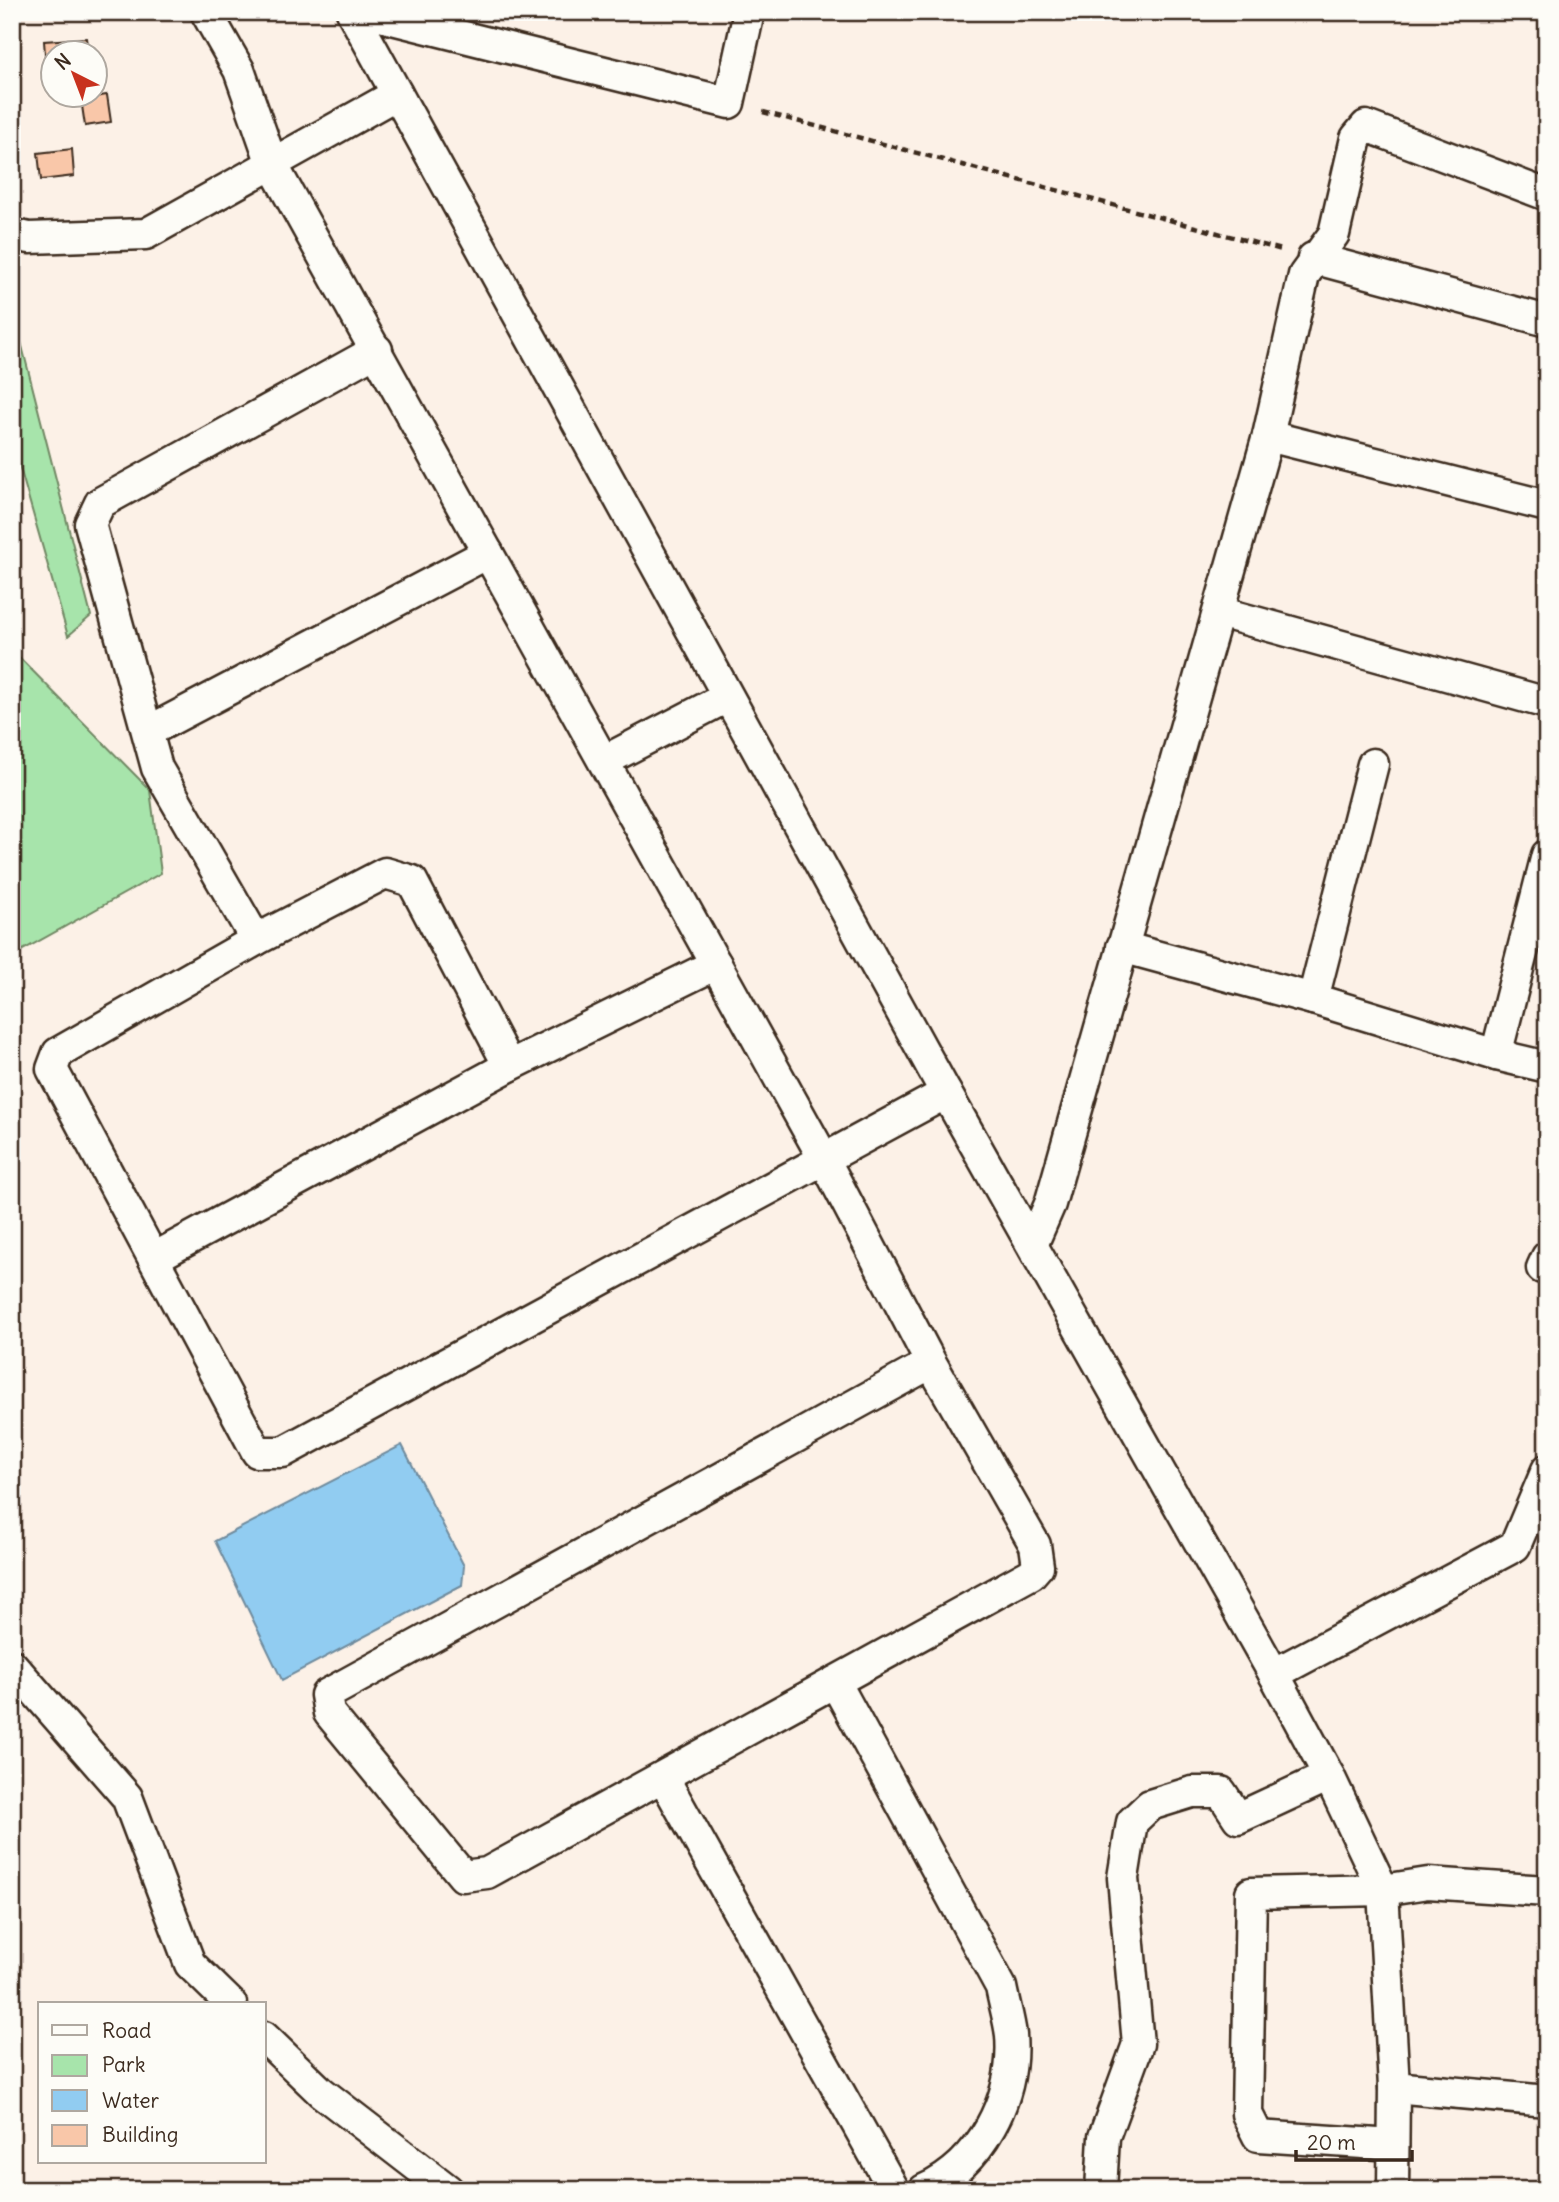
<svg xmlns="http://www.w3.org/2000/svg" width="1559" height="2202" viewBox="0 0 1559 2202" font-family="Delius,sans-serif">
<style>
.green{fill:#a7e4ab;stroke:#718764;stroke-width:2}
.water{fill:#91ccf1;stroke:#6f8b9d;stroke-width:2}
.building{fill:#f9c7a9;stroke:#3b2a1e;stroke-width:2}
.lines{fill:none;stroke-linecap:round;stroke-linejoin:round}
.street-casing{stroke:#3b2a1e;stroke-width:35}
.path{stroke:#3b2a1e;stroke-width:4.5;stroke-dasharray:7 5;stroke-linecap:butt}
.street{stroke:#fdfcf7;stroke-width:30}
</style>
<rect width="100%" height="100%" fill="#fcf1e7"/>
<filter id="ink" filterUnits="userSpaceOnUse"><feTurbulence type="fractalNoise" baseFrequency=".0143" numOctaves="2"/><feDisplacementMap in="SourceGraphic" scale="14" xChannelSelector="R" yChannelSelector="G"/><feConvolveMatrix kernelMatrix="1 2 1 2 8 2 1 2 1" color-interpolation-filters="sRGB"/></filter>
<g filter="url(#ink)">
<g class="green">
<polygon points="12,307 91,616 68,636 12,440"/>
<polygon points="16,654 150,790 161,873 12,956 12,657"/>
</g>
<polygon class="water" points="402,1445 464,1566 462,1585 282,1680 215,1541"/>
<g class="building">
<polygon points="86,38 88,52 52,52 52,79 47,80 44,41"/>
<polygon points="107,95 111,122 85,126 81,99"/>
<polygon points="72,149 74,176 41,180 38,153"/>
</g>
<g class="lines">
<g class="street-casing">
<g id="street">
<polyline points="206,12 239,70 272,164 824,1159 931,1363 1035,1545 1038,1566 1031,1574 487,1873 463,1876 329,1713 326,1695 931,1363"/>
<polyline points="352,12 946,1093 1274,1674 1329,1776 1383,1890 1394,2087 1393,2190"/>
<polyline points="364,12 729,103 749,12"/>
<polyline points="12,234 29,238 146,234 397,94"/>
<polyline points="1313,258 1547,321"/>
<polyline points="1268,436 1547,506"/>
<polyline points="1219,612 1547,703"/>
<polyline points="149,731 488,553"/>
<polyline points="604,761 727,697"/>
<polyline points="256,940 157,768 90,524 100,503 377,350"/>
<polyline points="1122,947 1313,999 1496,1055 1547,1067"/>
<polyline points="1313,999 1373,764"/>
<polyline points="1496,1055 1547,855"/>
<polyline points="509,1066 412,881 385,873 256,940 58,1053 52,1069 257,1452 283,1452 946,1093"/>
<polyline points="1033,1243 1050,1204 1268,436 1304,275 1334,234 1356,138 1366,126 1547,195"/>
<polyline points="154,1258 509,1066 716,964"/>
<polyline points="1542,1268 1547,1257"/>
<polyline points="12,1665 127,1797 190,1964 231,2004"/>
<polyline points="1274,1674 1515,1546 1547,1470"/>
<path d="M835,1682L1001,1987C1004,2003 1009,2019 1011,2035C1016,2098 981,2164 924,2190"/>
<polyline points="663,1777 894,2190"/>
<polyline points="264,2037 321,2092 448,2190"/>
<polyline points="1394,2087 1547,2101"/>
<polyline points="1393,2145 1258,2136 1247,2114 1251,1893 1383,1890 1428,1883 1547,1891"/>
<polyline points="1101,2190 1104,2137 1138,2044 1123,1878 1132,1822 1150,1805 1192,1792 1221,1792 1238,1818 1329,1776"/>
</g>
</g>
<polyline class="path" points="763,112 1282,250"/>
<use href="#street" class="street"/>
</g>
</g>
<rect width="1559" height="2202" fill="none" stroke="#fdfcf7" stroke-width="42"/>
<rect x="21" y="21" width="1517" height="2160" fill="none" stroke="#3b2a1e" stroke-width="2.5" filter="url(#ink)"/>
<rect x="38" y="2002" width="228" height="161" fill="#fdfcf7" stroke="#afa8a0" stroke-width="2"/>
<rect x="52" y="2025" width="35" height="10" fill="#fdfcf7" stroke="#afa8a0" stroke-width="2"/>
<text x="102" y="2038" font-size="21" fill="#3b2a1e">Road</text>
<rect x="52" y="2055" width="35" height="21" fill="#a7e4ab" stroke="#afa8a0" stroke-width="2"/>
<text x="102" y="2072" font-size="21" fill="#3b2a1e">Park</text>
<rect x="52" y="2090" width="35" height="21" fill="#91ccf1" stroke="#afa8a0" stroke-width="2"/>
<text x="102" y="2108" font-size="21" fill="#3b2a1e">Water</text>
<rect x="52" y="2125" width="35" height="21" fill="#f9c7a9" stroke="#afa8a0" stroke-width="2"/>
<text x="102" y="2142" font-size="21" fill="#3b2a1e">Building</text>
<g transform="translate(74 74) rotate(318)"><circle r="33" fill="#fdfcf7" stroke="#afa8a0" stroke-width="2"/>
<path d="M0-5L12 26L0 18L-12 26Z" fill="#c8321e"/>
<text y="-10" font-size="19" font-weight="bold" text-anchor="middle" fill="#3b2a1e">N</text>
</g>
<path d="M1296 2150v10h116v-10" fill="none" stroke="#3b2a1e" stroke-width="3.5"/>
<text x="1307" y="2150" font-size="21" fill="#3b2a1e" stroke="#fdfcf7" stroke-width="5" paint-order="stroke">20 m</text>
</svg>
